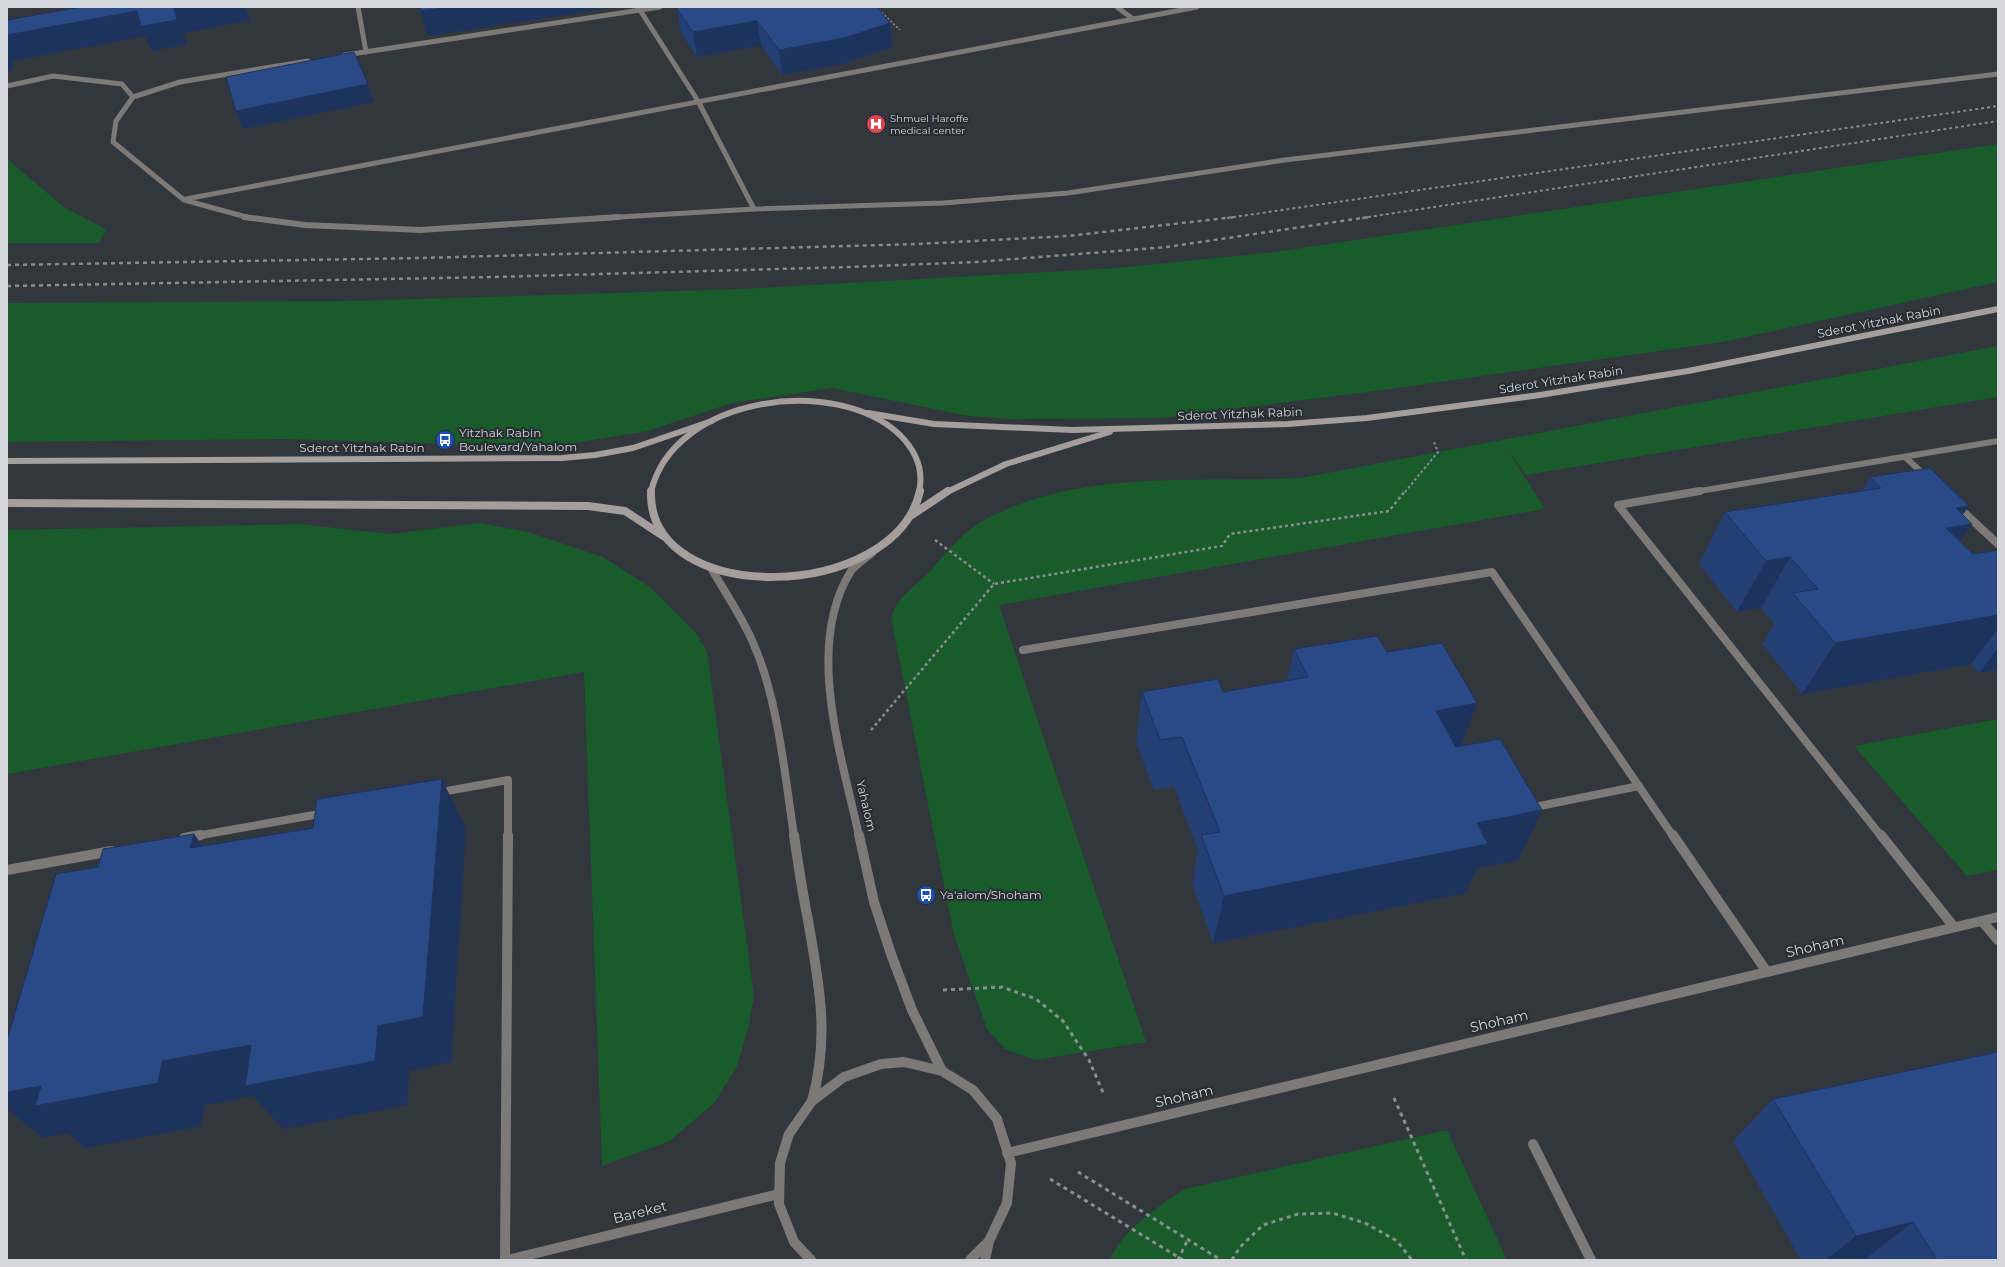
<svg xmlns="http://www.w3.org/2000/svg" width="2005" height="1267" viewBox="0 0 2005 1267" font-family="Montserrat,sans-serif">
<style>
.green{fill:#195b2a}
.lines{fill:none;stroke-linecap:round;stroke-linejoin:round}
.path-far3{stroke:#8b8e94;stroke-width:1.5;stroke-dasharray:2 2;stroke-linecap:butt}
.path-far2{stroke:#8b8e94;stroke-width:2;stroke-dasharray:2.5 2.5;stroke-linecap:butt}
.path-far1{stroke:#8b8e94;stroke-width:2.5;stroke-dasharray:3 3;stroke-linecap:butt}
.path{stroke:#8b8e94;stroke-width:3;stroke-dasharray:4 4;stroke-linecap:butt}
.service-far3{stroke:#7d7977;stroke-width:5}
.service-far2{stroke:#7d7977;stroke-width:6}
.service-far1{stroke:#7d7977;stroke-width:8}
.service{stroke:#7d7977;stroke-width:10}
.minor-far2{stroke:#7d7977;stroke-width:5}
.minor-far1{stroke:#7d7977;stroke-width:6}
.minor{stroke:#7d7977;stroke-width:10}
.tertiary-far1{stroke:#7d7977;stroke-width:8}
.tertiary{stroke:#7d7977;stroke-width:10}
.secondary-far1{stroke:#a59e9b;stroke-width:6}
.secondary{stroke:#a59e9b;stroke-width:8}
.rail-far1{stroke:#878a90;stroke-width:2;stroke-dasharray:3 3;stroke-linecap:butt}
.rail{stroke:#878a90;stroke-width:2.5;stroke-dasharray:4 4;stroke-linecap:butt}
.wall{fill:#243f74}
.shaded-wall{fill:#1d335e}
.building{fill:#2a4987;stroke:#1d335e}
.labels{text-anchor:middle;stroke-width:4;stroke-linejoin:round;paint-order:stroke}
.far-poi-label{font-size:10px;fill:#d5d7dc;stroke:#282c33;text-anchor:start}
.street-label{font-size:12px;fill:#d5d7dc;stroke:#282c33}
.poi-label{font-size:12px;fill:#d5d7dc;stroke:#282c33;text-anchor:start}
.near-street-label{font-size:14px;fill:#d5d7dc;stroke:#282c33}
</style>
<rect width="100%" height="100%" fill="#32363d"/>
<g class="green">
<polygon points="1998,144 1998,282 1723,342 1376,391 1162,418 1009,419 968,416 832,388 732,403 648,431 549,447 285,439 7,442 7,303 355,301 740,289 1117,268 1275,252"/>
<polygon points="7,159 65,208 106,229 99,243 7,243"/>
<path d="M1998,346V397L1526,475L1507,449L1545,509L999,605L1146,1042L1035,1060L1005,1049L987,1029L954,935L894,633C893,628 891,620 892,615C897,597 917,585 929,572C945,555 963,531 984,520C1081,468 1195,483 1301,478Z"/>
<polygon points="480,523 528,532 603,557 650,587 697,634 707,652 754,996 749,1025 737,1066 715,1102 670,1141 602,1166 584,672 7,774 7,530 299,524 390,534"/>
<polygon points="1998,719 1998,870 1967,876 1854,746"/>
<path d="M1447,1130L1507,1260H1110C1119,1233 1161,1204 1185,1189Z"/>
</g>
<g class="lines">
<polyline class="path-far3" points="876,7 900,30"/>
<polyline class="path-far2" points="1405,492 1438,452 1434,442"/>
<g class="path-far1">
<polyline points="935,540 994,584"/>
<polyline points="871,730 994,584 1222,546 1230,534 1389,511 1405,491"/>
</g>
<g class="path">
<polyline points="943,990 1002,987 1036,999 1063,1021 1089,1060 1104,1095"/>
<polyline points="1394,1098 1466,1260"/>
<polyline points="1078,1172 1221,1260"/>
<polyline points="1050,1179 1183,1260"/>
<polyline points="1178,1260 1188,1239"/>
<polyline points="1232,1260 1240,1247 1263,1225 1298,1214 1332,1213 1365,1223 1397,1241 1412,1260"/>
</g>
<polyline class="service-far3" points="7,86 53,76 122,84 133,97"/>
<g class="service-far2">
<polyline points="1906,458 1926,476"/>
<polyline points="1694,492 1998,441"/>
</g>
<g class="service-far1">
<polyline points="1700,491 1618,505 1881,836"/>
<polyline points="1956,505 1998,544"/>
<polyline points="1023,650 1492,572 1673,836"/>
<polyline points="436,793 508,780 508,836"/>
<polyline points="1530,808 1639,786"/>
<polyline points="196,836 325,813"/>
</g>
<g class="service">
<polyline points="1673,835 1767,972"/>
<polyline points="1881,835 1954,927"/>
<polyline points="184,838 201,835"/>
<polyline points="7,870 112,851"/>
<polyline points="1982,921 1998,940"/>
<polyline points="1533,1144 1591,1260"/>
<polyline points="505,1260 508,835"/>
</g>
<g class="minor-far2">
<polyline points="358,7 366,52"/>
<polyline points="638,7 698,101 754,209"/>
<polyline points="1117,7 1133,19"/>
<polyline points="345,55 660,7"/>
<polyline points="186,199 1197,7"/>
<polyline points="250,218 184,200 113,142 116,121 133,97 180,82 308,61"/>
<polyline points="603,218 754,209 943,203 1068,193 1285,160 1998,74"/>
</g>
<polyline class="minor-far1" points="244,217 305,225 420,230 619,217"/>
<g class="minor">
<polyline points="1007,1153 1998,917"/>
<polyline points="508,1260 779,1194"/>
</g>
<g class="tertiary-far1">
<path d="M711,568C726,594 743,618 754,645C778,700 785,776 794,836"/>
<path d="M859,836C842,756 804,646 851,571C856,564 866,558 872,553"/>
</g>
<g class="tertiary">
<path d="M794,835C798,863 802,891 808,920C819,984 830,1036 812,1101"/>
<polyline points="859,835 874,902 891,954 912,1010 942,1071"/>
<polyline points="811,1260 794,1242 779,1204 780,1163 789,1134 812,1101 844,1077 881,1064 904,1062 942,1071 973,1090 997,1119 1011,1163 1007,1203 989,1241 970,1260"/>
<polyline points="985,1260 989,1241"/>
</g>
<g class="secondary-far1">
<polyline points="868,413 934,424 1072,430 1288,424 1367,418 1540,395 1688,371 1998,309"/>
<polyline points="7,461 562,458 595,455 633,448 712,421"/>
<path d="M651,492C673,396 836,374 900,435C916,451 924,470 919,492"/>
<polyline points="947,492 1006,464 1110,432"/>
</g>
<g class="secondary">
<path d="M651,491C647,609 895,602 920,491"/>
<polyline points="7,503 588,506 625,511 663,536"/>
<polyline points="912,515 948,491"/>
</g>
<g class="rail-far1">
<polyline points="1227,218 1998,106"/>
<polyline points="1362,218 1998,121"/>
</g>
<g class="rail">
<polyline points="7,265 421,258 918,244 1068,236 1235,217"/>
<polyline points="7,286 494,277 849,267 976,262 1167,247 1369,217"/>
</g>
</g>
<g class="wall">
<polygon points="677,9 890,23 892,47 846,63 782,75 761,45 697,57 681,33"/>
<polygon points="1870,477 1963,515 1972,524 1959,541 1973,554 1998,550 1998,670 1979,673 1971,664 1802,694 1762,644 1774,624 1761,608 1737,612 1699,564 1725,512 1862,491"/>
<polygon points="1294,649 1387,652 1461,746 1518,860 1477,868 1466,893 1213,943 1192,884 1198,850 1174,787 1154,790 1136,743 1142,692 1223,692 1287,681"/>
<polygon points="1773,1099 1998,1260 1801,1260 1733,1141"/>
</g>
<g class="shaded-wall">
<polygon points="182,7 245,7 250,20 184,33 187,44 152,51 145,36 12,61 13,70 7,71 7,35 137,11 174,8"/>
<polygon points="450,7 615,7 428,36 421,11"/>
<polygon points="757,21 761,45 697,57 693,32"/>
<polygon points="890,23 892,47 846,63 782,75 779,50"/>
<polygon points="368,84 374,102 243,129 236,111"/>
<polygon points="1969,506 1955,526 1972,524 1936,575 1911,579 1956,508"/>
<polygon points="1790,557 1761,608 1737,612 1766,561"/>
<polygon points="1998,615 1998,629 1971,664 1802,694 1835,643"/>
<polygon points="1998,648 1998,670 1979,673"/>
<polygon points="1477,703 1458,754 1436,711"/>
<polygon points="442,779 466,829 451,1062 409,1071 407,1105 283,1129 253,1096 205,1105 201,1126 85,1148 68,1133 43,1138 7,1109 7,1092 162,1061 251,1045 378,1026"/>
<polygon points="1542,810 1518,860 1477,868 1466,893 1213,943 1224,896 1477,823"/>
<polygon points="194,834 230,883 190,848"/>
<polygon points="1913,1222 1864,1260 1826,1260 1856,1236"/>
</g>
<g class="building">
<polygon points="81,7 182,7 174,8 177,20 141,26 137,11 7,35 7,20"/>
<polygon points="420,7 450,7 421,11"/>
<polygon points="679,7 877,7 890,23 844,38 779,50 757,21 693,32 677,9"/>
<polygon points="354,52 368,84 236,111 226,77"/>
<polygon points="1930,468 1969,506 1956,508 1972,524 1946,528 1973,554 1998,550 1998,615 1835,643 1793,593 1818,589 1790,557 1766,561 1725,512 1881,488 1870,477"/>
<polygon points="1377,636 1387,652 1442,643 1477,703 1436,711 1456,747 1500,739 1542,810 1477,823 1488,844 1224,896 1201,835 1220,832 1182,737 1160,740 1142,692 1218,679 1223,692 1308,677 1294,649"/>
<polygon points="442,779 423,1017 378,1026 375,1061 245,1086 251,1045 162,1061 158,1083 35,1106 41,1086 7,1092 7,1040 56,874 98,867 103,849 194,834 190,848 313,828 317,799"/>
<polygon points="1998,1052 1998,1260 1937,1260 1913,1222 1856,1236 1773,1099"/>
</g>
<defs>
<g id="hospital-disc" transform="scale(1)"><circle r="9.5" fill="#e0444e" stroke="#282c33"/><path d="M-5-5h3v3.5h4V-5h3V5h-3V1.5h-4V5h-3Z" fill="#fff"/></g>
<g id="bus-disc" transform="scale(1)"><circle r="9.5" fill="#1a4fb4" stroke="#282c33"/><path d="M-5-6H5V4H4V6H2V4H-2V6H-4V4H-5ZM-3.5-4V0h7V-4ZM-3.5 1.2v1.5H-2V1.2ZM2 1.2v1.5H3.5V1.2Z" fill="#fff"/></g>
</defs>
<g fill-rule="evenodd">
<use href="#hospital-disc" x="876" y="124"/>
<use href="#bus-disc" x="445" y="440"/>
<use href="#bus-disc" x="926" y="895"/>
</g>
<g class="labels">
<g class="far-poi-label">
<text x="890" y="122">Shmuel Haroffe<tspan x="890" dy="12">medical center</tspan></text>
</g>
<g class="street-label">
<text transform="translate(1879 322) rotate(-11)" y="4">Sderot Yitzhak Rabin</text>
<text transform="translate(1561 380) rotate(-9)" y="4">Sderot Yitzhak Rabin</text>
<text transform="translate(1240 414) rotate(-2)" y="4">Sderot Yitzhak Rabin</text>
<text x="362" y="452">Sderot Yitzhak Rabin</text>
<text transform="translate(866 806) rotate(77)" y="4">Yahalom</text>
</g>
<g class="poi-label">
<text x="459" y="437">Yitzhak Rabin<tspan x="459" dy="14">Boulevard/Yahalom</tspan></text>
<text x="940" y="899">Ya'alom/Shoham</text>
</g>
<g class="near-street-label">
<text transform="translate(1815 946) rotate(-13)" y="5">Shoham</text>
<text transform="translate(1499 1021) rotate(-13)" y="5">Shoham</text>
<text transform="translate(1184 1096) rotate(-13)" y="5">Shoham</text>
<text transform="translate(640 1212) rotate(-14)" y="5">Bareket</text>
</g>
</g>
<rect width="2005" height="1267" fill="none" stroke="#d5d7dc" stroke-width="16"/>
</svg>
